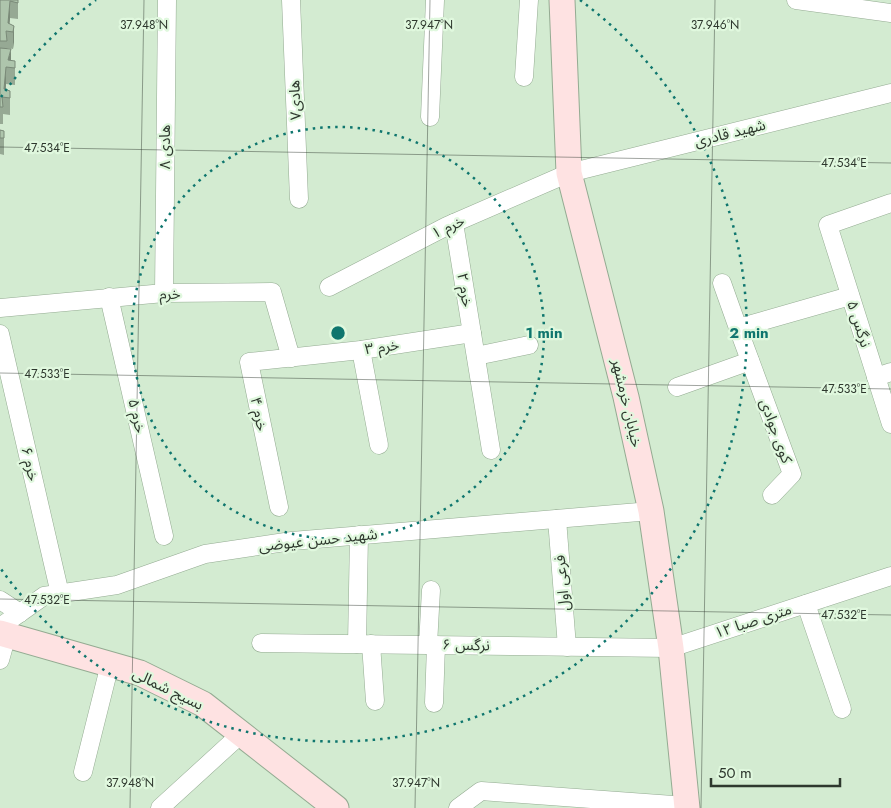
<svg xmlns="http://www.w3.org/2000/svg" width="891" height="808" viewBox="0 0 891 808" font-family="Jost,'Noto Sans Arabic',sans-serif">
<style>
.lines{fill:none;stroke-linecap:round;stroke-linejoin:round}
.street-casing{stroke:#94ab92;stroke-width:19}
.secondary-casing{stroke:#94ab92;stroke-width:27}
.street{stroke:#fff;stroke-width:18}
.secondary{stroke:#fee2e2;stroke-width:25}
.wall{fill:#96a994}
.shaded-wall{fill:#7a8a78}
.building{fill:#aec5ac;stroke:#7a8a78}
.ticks{fill:none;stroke:#2e382e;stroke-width:1;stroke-opacity:0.45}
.ring{fill:none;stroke:#0f766e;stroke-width:2.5;stroke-dasharray:2.5 5}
.labels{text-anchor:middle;stroke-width:4.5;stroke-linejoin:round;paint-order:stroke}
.street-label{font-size:15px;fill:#2e382e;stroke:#e0f8de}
.ticks-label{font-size:12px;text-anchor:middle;fill:#2e382e;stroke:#e0f8de;stroke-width:4.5;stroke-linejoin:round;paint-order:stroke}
.centre{fill:#0f766e;stroke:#e0f8de;stroke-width:2.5}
.ring-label{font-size:15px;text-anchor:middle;font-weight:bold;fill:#0f766e;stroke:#e0f8de;stroke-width:4.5;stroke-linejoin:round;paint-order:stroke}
</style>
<rect width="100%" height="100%" fill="#d3ebd1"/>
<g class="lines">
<g class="street-casing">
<g id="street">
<polyline points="291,0 299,199"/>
<polyline points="796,0 891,13"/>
<polyline points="524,77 529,0"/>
<polyline points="430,117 435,0"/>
<polyline points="891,203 828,225 891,424"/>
<polyline points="454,223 491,450"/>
<polyline points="722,283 738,328"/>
<polyline points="329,287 447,226 569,173 891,93"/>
<polyline points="164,293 167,0"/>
<polyline points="109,297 164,536"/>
<polyline points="0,308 164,293 272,292 291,358"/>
<polyline points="0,334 60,594"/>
<polyline points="361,350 379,445"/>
<polyline points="476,356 529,345"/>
<polyline points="876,377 891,372"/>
<polyline points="677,387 750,361"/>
<polyline points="772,495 792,474 738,328 850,296"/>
<polyline points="279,507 249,362 361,350 472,333"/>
<polyline points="557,519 567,647"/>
<polyline points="0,600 20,613"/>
<polyline points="806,604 842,709"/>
<polyline points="0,627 44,596 117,585 205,554 292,541 651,511"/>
<polyline points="261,643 671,648 891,576"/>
<polyline points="357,644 359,535"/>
<polyline points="371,644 375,701"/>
<polyline points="428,645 431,590"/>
<polyline points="0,660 7,635"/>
<polyline points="434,703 436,645"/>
<polyline points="83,772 110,664"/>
<polyline points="160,808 241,734"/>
<polyline points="458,808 481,791 687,806"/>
</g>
</g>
<g class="secondary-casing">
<g id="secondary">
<polyline points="562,0 569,173 626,397 651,511 671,648 687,808"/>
<polyline points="0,633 140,673 203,704 336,808"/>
</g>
</g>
<use href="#street" class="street"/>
<use href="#secondary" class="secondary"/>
</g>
<g class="wall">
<polygon points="0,0 18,0 18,19 10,18 9,24 14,26 13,49 7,48 11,61 15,61 15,85 6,84 6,90 10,91 10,115 3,114 3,124 0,124"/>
<polygon points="0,130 4,131 4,155 0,154"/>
</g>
<g class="shaded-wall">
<polygon points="10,1 10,18 9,32 8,23"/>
<polygon points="14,26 14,42 13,49 13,32"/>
<polygon points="11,49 11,65 8,60"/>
<polygon points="6,67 6,84 5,97 4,89"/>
</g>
<g class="building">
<polygon points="0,0 18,0 18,3 10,1 8,23 14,26 13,32 6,31 7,41 0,41"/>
<polygon points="0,48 11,49 8,60 15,61 15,68 6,67 4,89 10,91 10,98 2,97 3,107 0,107"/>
<polygon points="0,130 4,131 4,138 0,138"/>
</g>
<path class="ticks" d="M0,147L891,163M0,373L891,389M0,599L891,615M130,808L144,0M415,808L430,0M701,808L715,0"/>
<g class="ring">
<circle cx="338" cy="333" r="206"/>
<path d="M1 97A411 411 0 0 1 96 0M580 0A411 411 0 1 1 1 569"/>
</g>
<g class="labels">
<g class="street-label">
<text transform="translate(295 100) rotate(-92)" y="5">هادی۷</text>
<text transform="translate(730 133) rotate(-14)" y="5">شهید قادری</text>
<text transform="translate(165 147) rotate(-90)" y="5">هادی ۸</text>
<text transform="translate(448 227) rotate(-25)" y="5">خرم ۱</text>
<text transform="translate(465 290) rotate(81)" y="5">خرم ۲</text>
<text transform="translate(170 294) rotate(-2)" y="5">خرم</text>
<text transform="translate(859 324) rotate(72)" y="5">نرگس ۵</text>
<text transform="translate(382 347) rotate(-8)" y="5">خرم ۳</text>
<text transform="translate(627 403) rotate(77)" y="5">خیابان خرمشهر</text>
<text transform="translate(259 414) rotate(78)" y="5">خرم ۴</text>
<text transform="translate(137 416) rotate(77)" y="5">خرم ۵</text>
<text transform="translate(776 431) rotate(70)" y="5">کوی جوادی</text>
<text transform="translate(30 464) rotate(77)" y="5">خرم ۶</text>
<text transform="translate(318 540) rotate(-6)" y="5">شهید حسن عیوضی</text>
<text transform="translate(562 583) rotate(-95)" y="5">فرعی اول</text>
<text transform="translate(753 621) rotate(-18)" y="5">۱۲ متری صبا</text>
<text transform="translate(466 645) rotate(1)" y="5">نرگس ۶</text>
<text transform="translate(168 689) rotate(26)" y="5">بسیج شمالی</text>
</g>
</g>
<g class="ticks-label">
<text x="144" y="29">37.948°N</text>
<text x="429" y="29">37.947°N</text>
<text x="715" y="29">37.946°N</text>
<text x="47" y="152">47.534°E</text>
<text x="844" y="167">47.534°E</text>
<text x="47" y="378">47.533°E</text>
<text x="844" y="393">47.533°E</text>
<text x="47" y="604">47.532°E</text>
<text x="844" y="619">47.532°E</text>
<text x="130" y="787">37.948°N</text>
<text x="416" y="787">37.947°N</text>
</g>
<circle cx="338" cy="333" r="8" class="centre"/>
<g class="ring-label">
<text x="544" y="338">1 min</text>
<text x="749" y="338">2 min</text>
</g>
<path d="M711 778v8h129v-8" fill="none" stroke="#2e382e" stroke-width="2.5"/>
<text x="718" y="778" font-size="15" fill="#2e382e" stroke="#e0f8de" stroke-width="4" paint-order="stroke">50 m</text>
</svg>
